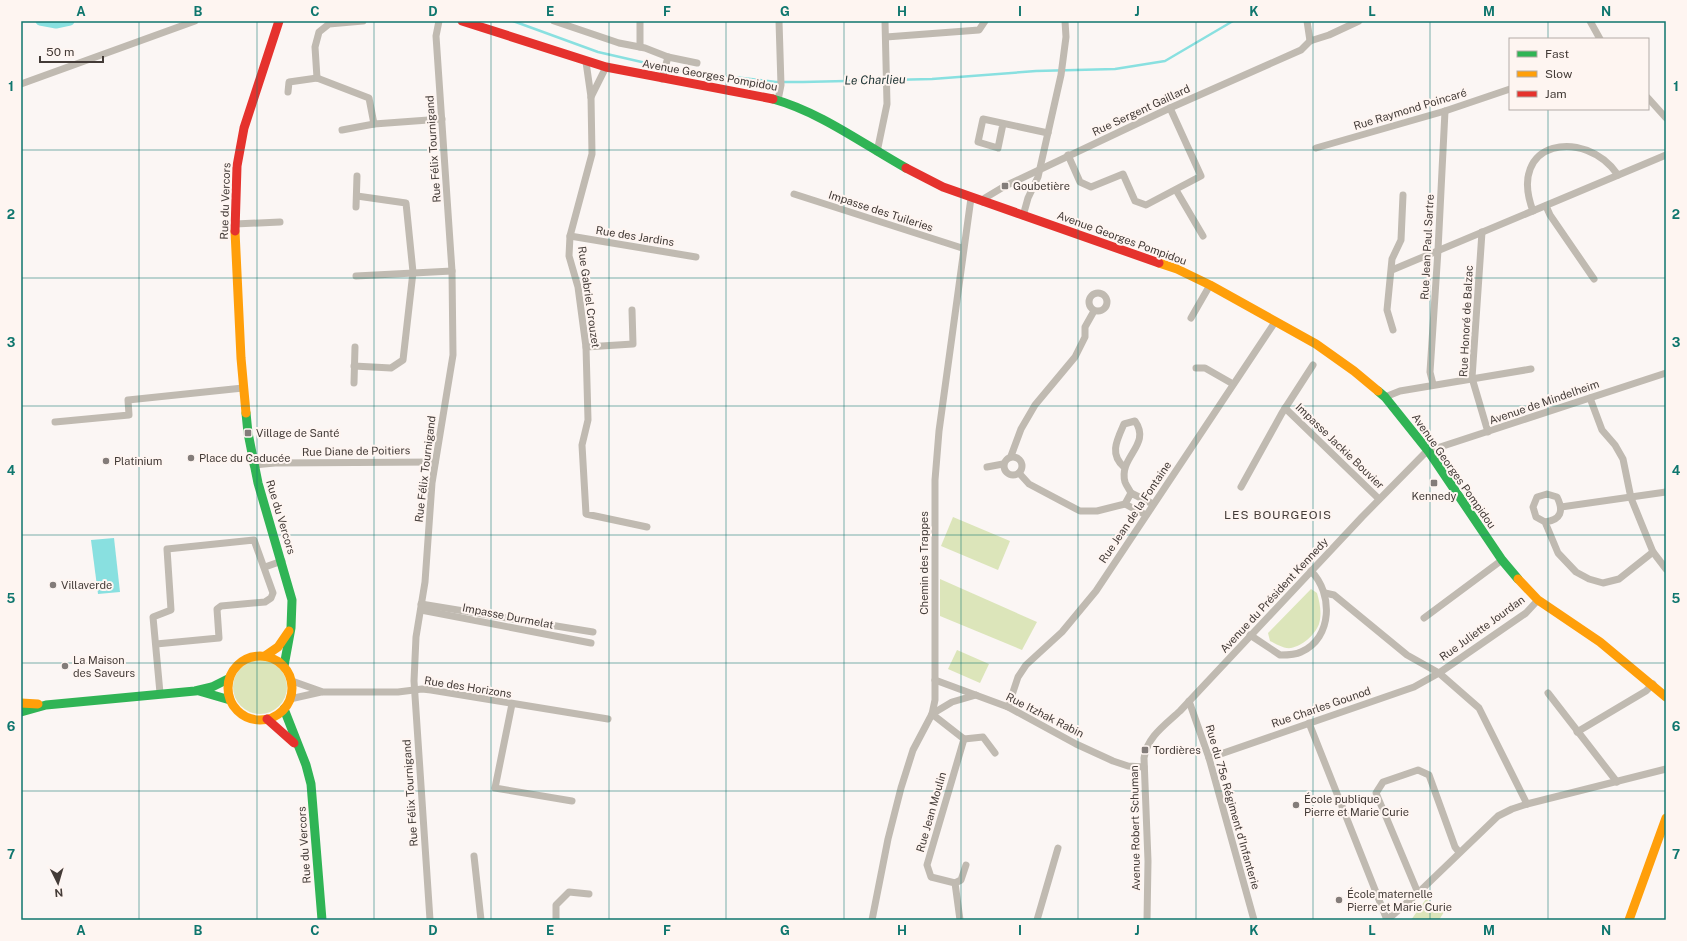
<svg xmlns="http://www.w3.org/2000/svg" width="1687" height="941" viewBox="0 0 1687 941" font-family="'Public Sans',sans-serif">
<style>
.green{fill:#dce5ba}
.water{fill:#89e0e0}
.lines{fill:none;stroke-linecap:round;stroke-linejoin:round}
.stream{stroke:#89e0e0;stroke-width:2.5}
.canal{stroke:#89e0e0;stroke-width:9}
.street{stroke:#c0bab1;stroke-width:7}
.fast{stroke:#30b455;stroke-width:9}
.slow{stroke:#ff9f0a;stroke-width:9}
.jam{stroke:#e5322d;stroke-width:9}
.grid{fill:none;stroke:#0f766e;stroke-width:1;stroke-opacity:0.55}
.poi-dot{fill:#837c79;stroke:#fef5f1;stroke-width:1.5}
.labels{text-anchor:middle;stroke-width:4;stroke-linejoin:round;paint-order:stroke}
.street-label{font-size:11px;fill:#433b37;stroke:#fef5f1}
.poi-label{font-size:11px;fill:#433b37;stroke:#fef5f1;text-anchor:start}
.water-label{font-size:12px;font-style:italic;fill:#213737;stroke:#fef5f1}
.neighbourhood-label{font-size:12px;letter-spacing:1px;fill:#433b37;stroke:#fef5f1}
.neatline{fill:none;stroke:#0f766e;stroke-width:1.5}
.grid-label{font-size:13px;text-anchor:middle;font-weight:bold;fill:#0f766e}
</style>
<rect width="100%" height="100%" fill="#fbf6f4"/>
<g class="green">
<polygon points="953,517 1010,541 998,570 941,546"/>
<polygon points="940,579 1037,622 1022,650 940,616"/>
<path d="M1311,589L1317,593C1320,603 1322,614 1319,624C1315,635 1302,646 1291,648C1284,649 1276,644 1270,641L1268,633Z"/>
<polygon points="957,650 989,664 980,683 948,669"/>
<circle cx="260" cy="687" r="27"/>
<polygon points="1426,899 1444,912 1439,920 1411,920"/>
</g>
<polygon class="water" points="114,538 120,592 98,594 91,540"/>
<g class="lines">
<polyline class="stream" points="513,21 598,52 681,71 776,82 803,82 932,79 1036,71 1115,69 1165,61 1233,21"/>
<polyline class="canal" points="40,21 56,24 70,21"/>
<g class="street">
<polyline points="554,21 619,43 645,48 668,57 697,63"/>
<polyline points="640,21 640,47"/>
<polyline points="1307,21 1310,41"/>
<polyline points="1590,21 1600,39"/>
<polyline points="886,37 979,30 985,21"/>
<polyline points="586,62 591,97 592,154 570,236 569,256 578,287 586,347 588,420 582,445 586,514 647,527"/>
<polyline points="317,78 315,47 319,32 329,24 363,21"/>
<polyline points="317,78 369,98 374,124"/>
<polyline points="662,79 668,57"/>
<polyline points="21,84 195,21"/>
<polyline points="288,92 289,82 317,78"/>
<polyline points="591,97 606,67"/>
<polyline points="1648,98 1666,118"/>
<polyline points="778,100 781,85 779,21"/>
<polyline points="1003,124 998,148 978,142 983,119 1048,133"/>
<polyline points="342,130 374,124 442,119"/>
<polyline points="1316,148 1445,111 1510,89"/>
<polyline points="877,152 887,104 885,21"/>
<polyline points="1068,155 1080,182 1091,187 1123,174 1135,201 1146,205 1201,176 1170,108"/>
<polyline points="1176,190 1203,236"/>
<polyline points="794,194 962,248"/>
<polyline points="983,202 985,198 1005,186 1170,108 1301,50 1310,41 1329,35 1359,21"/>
<polyline points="1546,206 1550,215 1594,279"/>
<polyline points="356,207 357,176"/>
<path d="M1533,211C1506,140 1585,127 1618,175"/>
<polyline points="1023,216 1028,198 1038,177 1061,75 1066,37 1065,21"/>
<polyline points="235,224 280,222"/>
<polyline points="1482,232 1472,378 1488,432"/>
<polyline points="570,236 696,257"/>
<polyline points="1392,270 1666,155"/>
<polyline points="356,276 452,271"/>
<circle cx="1098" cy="302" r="9"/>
<polyline points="1191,318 1210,285"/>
<polyline points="1393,330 1387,310 1392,259 1401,240 1403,195"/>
<polyline points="586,347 633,344 632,310"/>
<polyline points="354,366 391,368 403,360 413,272 406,203 357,196"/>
<polyline points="1196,368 1205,368 1233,384"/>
<polyline points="354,383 355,347"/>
<polyline points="1433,384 1430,372 1438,250 1445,111"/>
<polyline points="1385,397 1400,391 1531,369"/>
<polyline points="1590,398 1602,430 1615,445 1623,459 1631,498 1653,552 1666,569"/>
<polyline points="1285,408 1379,499"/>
<polyline points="55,422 129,415 128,400 243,388"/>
<polyline points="1011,456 1021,429 1035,405 1075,357 1085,337 1085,327 1094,311"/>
<circle cx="1013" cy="466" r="9"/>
<polyline points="253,465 275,463 435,462"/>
<polyline points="987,467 1003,464"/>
<path d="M1124,467C1109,454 1117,440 1124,424L1135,421C1152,445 1118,457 1125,482C1126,485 1129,489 1131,493"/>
<polyline points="1019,473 1029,484 1080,511 1097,511 1125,504"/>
<polyline points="1241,487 1282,413 1313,365"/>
<polyline points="1561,507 1666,492"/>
<polyline points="1146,515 1125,504 1131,493 1153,504"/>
<path d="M1545,522C1561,520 1564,511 1557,497L1547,494L1537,497L1533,507L1536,517L1545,522L1558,553L1576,572L1589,579L1603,583L1619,579L1653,552"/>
<polyline points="265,567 282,561"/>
<polyline points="1325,593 1334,595 1407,655 1439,673 1479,708 1527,804"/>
<polyline points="421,604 593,632"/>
<polyline points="421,610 591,643"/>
<polyline points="1424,618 1502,560"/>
<path d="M1250,635L1280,655C1287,655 1295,655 1301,652C1333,638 1333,593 1311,571"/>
<polyline points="156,644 219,638 217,609 221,606 265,602 271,598 273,593 254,540 167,549 171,610 153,617 160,693"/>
<polyline points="935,680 1008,707 1076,744 1113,761 1128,766 1144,767"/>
<polyline points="292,681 323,692 398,692 422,689 431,690 608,719"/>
<polyline points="1548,693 1617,782"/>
<polyline points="290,699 321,692"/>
<polyline points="1189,701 1209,758 1254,920"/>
<polyline points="512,704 495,788 572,801"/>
<polyline points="1008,707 1018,677 1026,665 1062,632 1096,591 1275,322"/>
<polyline points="1309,723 1387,920 1418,893 1498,816 1512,809 1527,804 1666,769"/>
<polyline points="1577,732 1646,691 1653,684"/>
<polyline points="964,739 932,714 952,702 976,695"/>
<polyline points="964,739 983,737 995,753"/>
<polyline points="1209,758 1414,687 1439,673 1526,613 1538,600"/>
<polyline points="474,856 481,920"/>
<polyline points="955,883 961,880 966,865"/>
<polyline points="1418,893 1376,793 1383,782 1418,770 1429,775 1455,847 1459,852"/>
<polyline points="430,920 414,681 416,637 425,582 432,483 453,355 452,271 436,36 439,21"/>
<polyline points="556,920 556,905 569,892 589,894"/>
<polyline points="872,920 888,839 901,788 913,750 932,714 935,700 935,480 939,431 971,198"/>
<polyline points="960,920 955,883 931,877 927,865 964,739"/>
<polyline points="1037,920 1058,848"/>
<path d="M1147,920L1148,861L1144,758C1147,737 1165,725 1180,711L1362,517L1424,454L1434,449L1666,373"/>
</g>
<g class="fast">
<path d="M773,99C820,112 863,144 906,168"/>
<polyline points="1378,391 1385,397 1429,452 1502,560 1518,579"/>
<polyline points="246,413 248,433 258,483 292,600 291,628 284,666"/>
<polyline points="199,691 230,700"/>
<polyline points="284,709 306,765 311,784 322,920"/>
<polyline points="21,712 46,705 195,691 212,687 228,679"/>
</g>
<g class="slow">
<polyline points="235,231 241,358 246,413"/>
<polyline points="1159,263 1177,269 1210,285 1316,344 1354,371 1378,391"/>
<polyline points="1518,579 1538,600 1600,642 1666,697"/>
<circle cx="260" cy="688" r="32"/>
<polyline points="265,656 278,647 289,631"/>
<polyline points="21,703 38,704"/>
<polyline points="1629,920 1666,818"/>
</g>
<g class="jam">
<polyline points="462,21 606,67 773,99"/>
<polyline points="906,168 943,187 1159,263"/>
<polyline points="235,231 237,166 244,128 279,21"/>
<polyline points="267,719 294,743"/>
</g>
</g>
<path class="grid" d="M139,21V920M257,21V920M374,21V920M491,21V920M609,21V920M726,21V920M844,21V920M961,21V920M1078,21V920M1196,21V920M1313,21V920M1430,21V920M1548,21V39M1548,109V920M21,150H1666M21,278H1666M21,406H1666M21,535H1666M21,663H1666M21,791H1666"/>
<g class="poi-dot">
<rect x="1001" y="182" width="8" height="8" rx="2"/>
<rect x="244" y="429" width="8" height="8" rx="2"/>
<circle cx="191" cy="458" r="4"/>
<circle cx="106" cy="461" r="4"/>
<rect x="1430" y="479" width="8" height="8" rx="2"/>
<circle cx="53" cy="585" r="4"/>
<circle cx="65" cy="666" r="4"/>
<rect x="1141" y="746" width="8" height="8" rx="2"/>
<circle cx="1296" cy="805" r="4"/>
<circle cx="1339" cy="900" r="4"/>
</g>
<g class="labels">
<g class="street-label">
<text transform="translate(710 75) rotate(10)" y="4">Avenue Georges Pompidou</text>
<text transform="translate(1410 109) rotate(-17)" y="4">Rue Raymond Poincaré</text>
<text transform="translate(1141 110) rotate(-25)" y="4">Rue Sergent Gaillard</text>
<text transform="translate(433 149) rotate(-94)" y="4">Rue Félix Tournigand</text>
<text transform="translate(225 201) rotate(-88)" y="4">Rue du Vercors</text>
<text transform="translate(881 211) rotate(18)" y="4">Impasse des Tuileries</text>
<text transform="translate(635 236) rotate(9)" y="4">Rue des Jardins</text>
<text transform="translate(1122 238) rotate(20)" y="4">Avenue Georges Pompidou</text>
<text transform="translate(1427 247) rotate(-87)" y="4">Rue Jean Paul Sartre</text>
<text transform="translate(589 297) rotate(82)" y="4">Rue Gabriel Crouzet</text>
<text transform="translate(1466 321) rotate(-87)" y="4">Rue Honoré de Balzac</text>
<text transform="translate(1544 402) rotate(-19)" y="4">Avenue de Mindelheim</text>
<text transform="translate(1340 446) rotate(44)" y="4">Impasse Jackie Bouvier</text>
<text transform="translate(356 451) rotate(-1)" y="4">Rue Diane de Poitiers</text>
<text transform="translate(425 469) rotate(-83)" y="4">Rue Félix Tournigand</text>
<text transform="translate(1454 471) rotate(55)" y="4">Avenue Georges Pompidou</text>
<text transform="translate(1135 512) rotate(-56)" y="4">Rue Jean de la Fontaine</text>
<text transform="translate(281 517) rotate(73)" y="4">Rue du Vercors</text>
<text transform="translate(924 563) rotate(-90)" y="4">Chemin des Trappes</text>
<text transform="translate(1274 595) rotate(-47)" y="4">Avenue du Président Kennedy</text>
<text transform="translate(508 616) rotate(11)" y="4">Impasse Durmelat</text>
<text transform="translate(1482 628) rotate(-36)" y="4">Rue Juliette Jourdan</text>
<text transform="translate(468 687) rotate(9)" y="4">Rue des Horizons</text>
<text transform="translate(1321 707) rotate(-19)" y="4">Rue Charles Gounod</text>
<text transform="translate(1045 715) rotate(27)" y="4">Rue Itzhak Rabin</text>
<text transform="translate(410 793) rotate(-94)" y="4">Rue Félix Tournigand</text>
<text transform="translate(1233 807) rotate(74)" y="4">Rue du 75e Régiment d'Infanterie</text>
<text transform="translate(931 812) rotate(-74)" y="4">Rue Jean Moulin</text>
<text transform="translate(1135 828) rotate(-91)" y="4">Avenue Robert Schuman</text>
<text transform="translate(304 845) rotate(-94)" y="4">Rue du Vercors</text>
</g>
<g class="poi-label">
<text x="1013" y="190">Goubetière</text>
<text x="256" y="437">Village de Santé</text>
<text x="199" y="462">Place du Caducée</text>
<text x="114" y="465">Platinium</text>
<text x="1434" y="500" text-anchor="middle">Kennedy</text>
<text x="61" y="589">Villaverde</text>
<text x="73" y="664">La Maison<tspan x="73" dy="13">des Saveurs</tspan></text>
<text x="1153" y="754">Tordières</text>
<text x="1304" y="803">École publique<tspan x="1304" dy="13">Pierre et Marie Curie</tspan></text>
<text x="1347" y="898">École maternelle<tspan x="1347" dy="13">Pierre et Marie Curie</tspan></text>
</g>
<g class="water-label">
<text transform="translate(875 80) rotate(-1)" y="4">Le Charlieu</text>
</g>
<g class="neighbourhood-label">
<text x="1278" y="519">LES BOURGEOIS</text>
</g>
</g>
<rect width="1687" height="941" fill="none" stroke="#fef5f1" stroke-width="44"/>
<rect x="1509" y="38" width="140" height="72" fill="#fef5f1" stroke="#b3aba7"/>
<rect x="1517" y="51" width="20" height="6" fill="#30b455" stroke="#b3aba7"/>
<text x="1545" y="58" font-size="12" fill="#433b37">Fast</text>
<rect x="1517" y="71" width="20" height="6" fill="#ff9f0a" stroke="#b3aba7"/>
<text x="1545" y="78" font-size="12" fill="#433b37">Slow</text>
<rect x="1517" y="91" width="20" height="6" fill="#e5322d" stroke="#b3aba7"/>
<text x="1545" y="98" font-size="12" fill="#433b37">Jam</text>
<g transform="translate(58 883) rotate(175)" stroke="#fef5f1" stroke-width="3" paint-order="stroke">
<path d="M0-3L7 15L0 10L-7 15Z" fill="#433b37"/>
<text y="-6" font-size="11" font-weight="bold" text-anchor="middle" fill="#433b37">N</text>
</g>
<path d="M40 56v6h63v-6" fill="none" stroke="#433b37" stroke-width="2"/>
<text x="46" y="56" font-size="12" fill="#433b37" stroke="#fef5f1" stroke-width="3" paint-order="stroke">50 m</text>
<rect x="22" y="22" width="1643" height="897" class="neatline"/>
<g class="grid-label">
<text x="81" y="16">A</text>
<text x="198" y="16">B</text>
<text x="315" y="16">C</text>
<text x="433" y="16">D</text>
<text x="550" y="16">E</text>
<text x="667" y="16">F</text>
<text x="785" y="16">G</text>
<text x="902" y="16">H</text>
<text x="1020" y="16">I</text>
<text x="1137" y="16">J</text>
<text x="1254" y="16">K</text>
<text x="1372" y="16">L</text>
<text x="1489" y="16">M</text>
<text x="1606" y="16">N</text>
<text x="11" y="91">1</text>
<text x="1676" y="91">1</text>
<text x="11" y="219">2</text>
<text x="1676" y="219">2</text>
<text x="11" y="347">3</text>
<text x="1676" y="347">3</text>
<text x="11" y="475">4</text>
<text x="1676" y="475">4</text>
<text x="11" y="603">5</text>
<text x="1676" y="603">5</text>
<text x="11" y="731">6</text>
<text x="1676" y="731">6</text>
<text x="11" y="859">7</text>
<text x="1676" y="859">7</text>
<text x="81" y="935">A</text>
<text x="198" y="935">B</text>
<text x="315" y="935">C</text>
<text x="433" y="935">D</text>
<text x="550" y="935">E</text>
<text x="667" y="935">F</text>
<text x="785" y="935">G</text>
<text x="902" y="935">H</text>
<text x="1020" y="935">I</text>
<text x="1137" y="935">J</text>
<text x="1254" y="935">K</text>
<text x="1372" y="935">L</text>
<text x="1489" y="935">M</text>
<text x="1606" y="935">N</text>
</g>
</svg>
